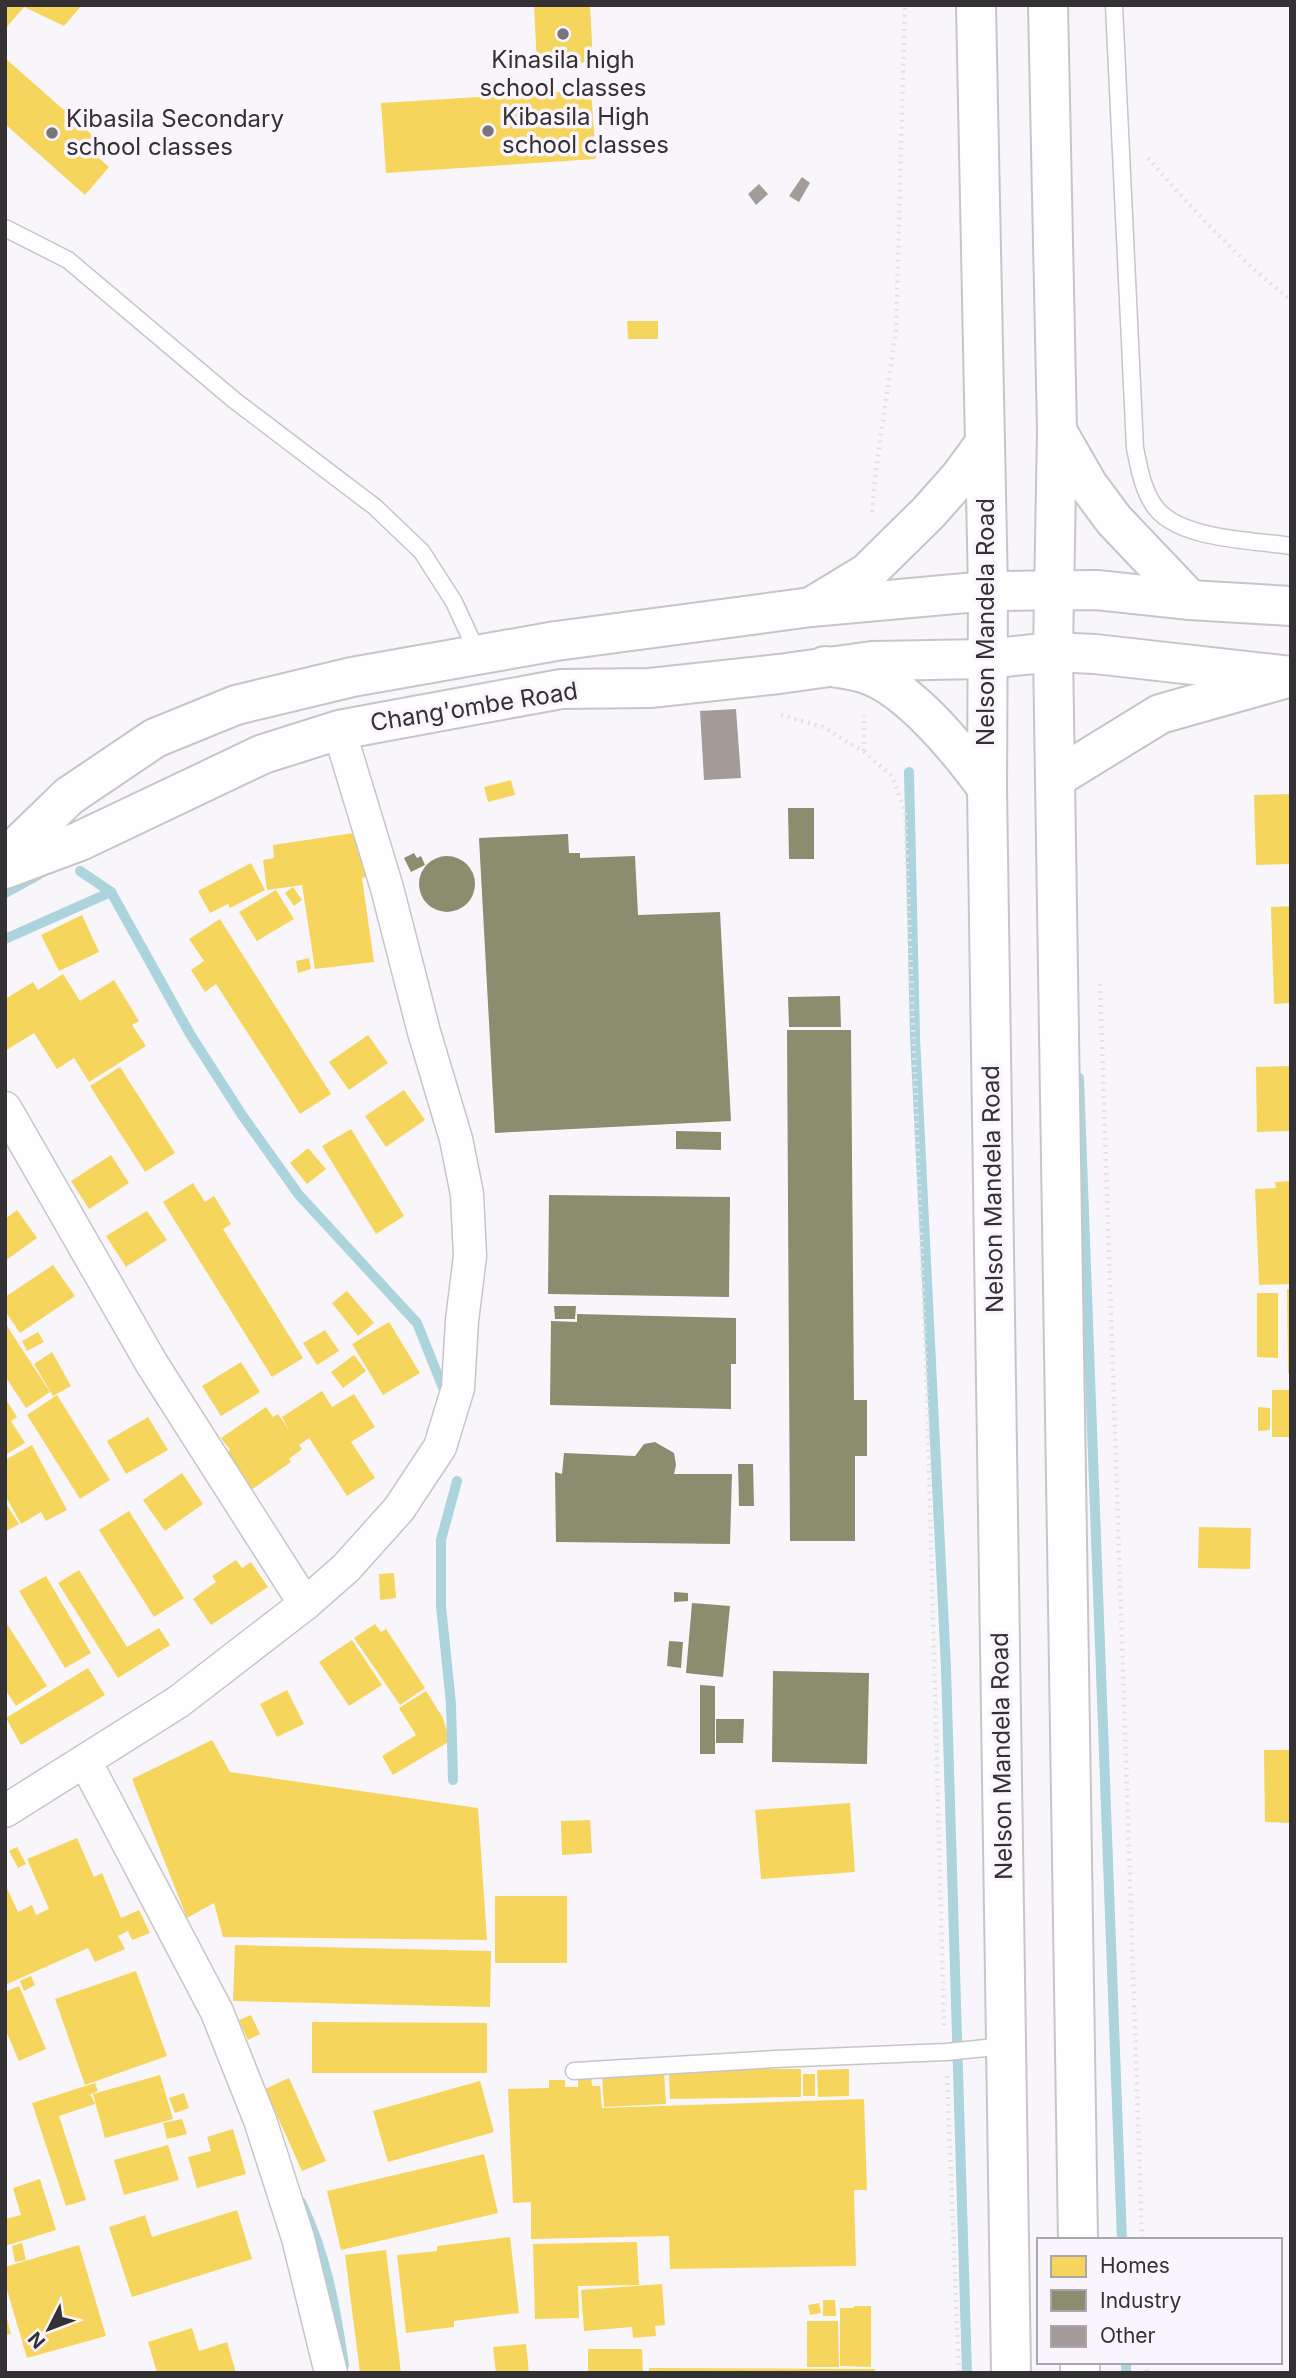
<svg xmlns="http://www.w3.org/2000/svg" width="1296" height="2378" viewBox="0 0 1296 2378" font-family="Inter,sans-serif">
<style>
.homes{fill:#f6d55c}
.industry{fill:#8c8c6e}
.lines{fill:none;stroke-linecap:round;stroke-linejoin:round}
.stream{stroke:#abd4dc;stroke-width:10}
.building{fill:#a39b98}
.service-casing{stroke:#c8c5c9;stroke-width:19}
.minor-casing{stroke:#c8c5c9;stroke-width:35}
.tertiary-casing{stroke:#c8c5c9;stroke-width:42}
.primary-casing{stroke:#c8c5c9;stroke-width:42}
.path{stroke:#e2e2e2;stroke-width:4.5;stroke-dasharray:2 5;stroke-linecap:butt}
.service{stroke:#fefefe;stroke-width:16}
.minor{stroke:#fefefe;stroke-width:32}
.tertiary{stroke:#fefefe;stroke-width:38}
.primary{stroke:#fefefe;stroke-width:38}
.poi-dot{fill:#78767a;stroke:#faf4fd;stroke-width:2.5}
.labels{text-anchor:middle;stroke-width:7;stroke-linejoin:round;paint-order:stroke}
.poi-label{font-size:24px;fill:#333134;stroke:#faf4fd;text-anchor:start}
.street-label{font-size:24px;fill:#333134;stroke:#faf4fd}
</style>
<rect width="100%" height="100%" fill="#f9f6fb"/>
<g class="homes">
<polygon points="5,5 82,5 64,26 24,7 5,29"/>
<polygon points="534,5 590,5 593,62 537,66"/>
<polygon points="5,58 100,142 91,151 109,167 85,195 5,124"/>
<polygon points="591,90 596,159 386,173 381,103"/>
<polygon points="627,321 658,321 658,339 628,339"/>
<polygon points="511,780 515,795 488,802 484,787"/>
<polygon points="1291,794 1291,864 1256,865 1254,795"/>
<polygon points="360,832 366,877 362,878 374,962 315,969 302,885 267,890 263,860 274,858 273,845"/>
<polygon points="251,863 265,890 230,908 228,904 210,913 198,891"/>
<polygon points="293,887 302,900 294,906 285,893"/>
<polygon points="276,890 294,919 257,941 239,912"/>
<polygon points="1291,906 1291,1003 1274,1004 1271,907"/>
<polygon points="82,915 99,952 59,971 41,935"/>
<polygon points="220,919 331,1094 300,1114 216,984 205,992 191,970 204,961 189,939"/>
<polygon points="309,958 311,969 298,973 296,961"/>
<polygon points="63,974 80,1001 114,980 139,1021 132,1025 146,1046 89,1082 74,1058 57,1069 34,1033 5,1051 5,999 33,982 38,990"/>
<polygon points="368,1035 388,1063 349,1090 329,1062"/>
<polygon points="1291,1066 1291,1131 1257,1132 1256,1067"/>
<polygon points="120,1067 175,1153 145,1172 90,1086"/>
<polygon points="404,1090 425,1120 386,1147 365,1116"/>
<polygon points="351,1129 404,1216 376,1234 322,1146"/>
<polygon points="308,1148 326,1169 307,1184 290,1163"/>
<polygon points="111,1155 129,1183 89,1209 71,1181"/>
<polygon points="1291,1181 1291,1284 1259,1285 1255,1189 1276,1188 1275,1182"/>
<polygon points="193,1183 205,1202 214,1196 231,1224 223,1229 303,1358 272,1377 163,1202"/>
<polygon points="17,1210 37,1238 5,1261 5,1219"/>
<polygon points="147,1211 167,1240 126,1267 106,1236"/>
<polygon points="53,1265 75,1296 20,1333 5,1311 5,1297"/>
<polygon points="1287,1289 1291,1289 1291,1373 1288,1373"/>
<polygon points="347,1291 374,1323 358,1336 332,1303"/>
<polygon points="1257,1293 1278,1293 1278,1358 1257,1357"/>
<polygon points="389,1322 420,1373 383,1395 352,1344"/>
<polygon points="5,1323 50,1392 26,1408 5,1376"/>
<polygon points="325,1330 339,1351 317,1365 303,1343"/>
<polygon points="38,1332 44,1342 27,1351 22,1341"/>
<polygon points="52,1352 71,1386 53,1396 34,1364"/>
<polygon points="354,1355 366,1371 343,1388 331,1372"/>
<polygon points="241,1362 260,1392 221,1416 202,1386"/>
<rect x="1272" y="1390" width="19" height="47"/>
<polygon points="322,1391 332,1407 354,1394 375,1427 351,1442 375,1478 347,1496 309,1438 299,1445 302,1449 289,1459 291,1462 251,1490 226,1453 230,1450 221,1438 266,1407 273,1417 278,1414 289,1430 282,1417"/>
<polygon points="57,1395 110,1480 80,1499 27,1415"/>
<polygon points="5,1398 17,1417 11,1421 25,1443 5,1455"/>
<polygon points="1258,1407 1270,1408 1270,1430 1258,1431"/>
<polygon points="148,1417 168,1450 126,1474 107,1441"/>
<polygon points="32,1445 67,1510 46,1521 41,1512 21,1524 5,1495 5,1460"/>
<polygon points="182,1473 203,1504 165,1531 143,1500"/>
<polygon points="5,1502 19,1524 5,1532"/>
<polygon points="129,1511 184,1598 154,1617 99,1530"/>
<polygon points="1199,1527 1251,1528 1250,1569 1198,1568"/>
<polygon points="236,1560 242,1568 251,1562 268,1587 211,1625 193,1599 216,1582 212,1576"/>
<polygon points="79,1570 127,1647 159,1628 170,1645 118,1678 58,1583"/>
<polygon points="394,1573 396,1598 380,1600 379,1574"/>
<polygon points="46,1576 91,1653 65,1668 19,1591"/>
<polygon points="5,1621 47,1686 16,1706 5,1689"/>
<polygon points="375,1624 381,1632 386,1629 425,1688 400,1705 354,1638"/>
<polygon points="352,1640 382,1685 349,1706 319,1662"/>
<polygon points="88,1668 105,1695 21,1745 6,1718"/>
<polygon points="287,1690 304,1724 277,1737 260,1704"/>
<polygon points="426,1691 443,1718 450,1741 393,1775 382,1756 416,1735 399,1708"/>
<polygon points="212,1740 230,1772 478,1808 487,1940 223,1937 214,1903 187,1918 132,1779"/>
<polygon points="1264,1750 1291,1750 1291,1823 1265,1822"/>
<polygon points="850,1803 855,1872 761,1879 755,1810"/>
<polygon points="590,1820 592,1853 562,1855 561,1821"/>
<polygon points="77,1838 94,1877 102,1873 121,1918 139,1910 150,1933 132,1940 128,1931 118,1936 125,1949 95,1962 88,1948 5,1985 5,1884 18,1912 32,1905 36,1915 49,1909 27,1859"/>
<polygon points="17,1847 26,1864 18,1868 9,1851"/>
<rect x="495" y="1896" width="72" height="67"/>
<polygon points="235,1945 491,1951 490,2007 233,2001"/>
<polygon points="136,1971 167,2056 85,2085 55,1999"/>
<polygon points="31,1976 35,1985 24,1991 20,1981"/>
<polygon points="19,1986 46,2049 19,2061 5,2029 5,1992"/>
<polygon points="251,2015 260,2034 248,2040 239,2020"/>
<polygon points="312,2022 487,2023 487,2073 312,2073"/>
<polygon points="715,2069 801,2069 801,2097 670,2099 669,2073 673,2073 673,2070"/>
<polygon points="849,2069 849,2096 818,2097 817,2070"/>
<polygon points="664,2071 666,2104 604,2107 602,2074"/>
<rect x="803" y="2074" width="12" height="22"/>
<polygon points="160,2075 173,2119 105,2138 93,2094"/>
<polygon points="591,2076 592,2086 600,2086 602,2108 864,2099 867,2190 854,2190 856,2266 670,2269 669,2236 531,2239 531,2202 513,2203 508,2089 549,2088 549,2080 565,2080 565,2087 578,2087 578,2077"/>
<polygon points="289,2078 326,2161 302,2171 265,2089"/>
<polygon points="480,2081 494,2132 388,2162 373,2111"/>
<polygon points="95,2083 98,2091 87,2096 91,2095 95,2104 59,2116 86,2200 66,2206 32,2103"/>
<polygon points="184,2093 189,2108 175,2113 169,2098"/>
<polygon points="182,2119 187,2134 167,2139 163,2123"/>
<polygon points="233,2129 246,2174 197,2188 188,2157 211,2151 207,2137"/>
<polygon points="168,2145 179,2180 124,2195 114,2160"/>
<polygon points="484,2154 498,2213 341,2250 327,2191"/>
<polygon points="40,2179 56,2230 5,2246 5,2219 21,2215 13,2188"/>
<polygon points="237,2210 252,2259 132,2297 109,2227 145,2215 152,2237"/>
<polygon points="510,2237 519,2313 454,2321 454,2327 406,2333 397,2255 437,2251 437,2246"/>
<polygon points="637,2242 639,2285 578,2286 579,2318 535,2319 533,2244"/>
<polygon points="22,2243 26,2260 15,2262 12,2246"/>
<polygon points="79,2245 106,2336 27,2358 5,2283 5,2267"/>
<polygon points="386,2250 401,2373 360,2373 345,2255"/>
<polygon points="662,2284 665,2325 655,2326 656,2336 633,2338 632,2327 584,2331 581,2290"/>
<polygon points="823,2300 835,2300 836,2316 823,2316"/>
<polygon points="819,2303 821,2313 810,2315 808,2305"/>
<polygon points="854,2306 871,2306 871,2367 840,2366 840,2308 854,2308"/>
<polygon points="5,2311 11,2334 5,2335"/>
<polygon points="807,2321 838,2321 839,2367 807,2367"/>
<polygon points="192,2328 199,2351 227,2342 236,2373 157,2373 148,2342"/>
<polygon points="526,2344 529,2373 496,2373 493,2347"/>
<polygon points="588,2349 642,2349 643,2373 588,2373"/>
<polygon points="649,2368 875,2369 875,2373 649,2373"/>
</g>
<g class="industry">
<polygon points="788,808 814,808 814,859 789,859"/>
<polygon points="568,834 569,853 580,853 580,858 635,856 638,915 720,912 731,1121 495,1133 479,838"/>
<polygon points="414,853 417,858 421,856 425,865 411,872 404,858"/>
<circle cx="447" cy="884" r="28"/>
<polygon points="840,996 841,1027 789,1027 788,997"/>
<polygon points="787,1030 851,1030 854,1400 867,1400 867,1456 855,1456 855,1541 790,1541"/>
<polygon points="676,1131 721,1132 721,1150 676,1149"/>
<polygon points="549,1195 730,1197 729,1297 548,1294"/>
<polygon points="554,1306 576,1306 575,1319 555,1319"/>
<polygon points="577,1314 736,1318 736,1364 731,1364 731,1409 550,1405 551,1321 577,1322"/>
<polygon points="655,1442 674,1453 676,1465 674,1474 732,1474 730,1544 556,1542 555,1472 562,1474 564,1453 635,1456 644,1444"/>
<polygon points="738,1464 753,1464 754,1506 739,1506"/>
<polygon points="674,1592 688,1593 688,1601 674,1602"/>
<polygon points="692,1603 730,1606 723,1677 686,1673"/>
<polygon points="669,1641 683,1642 681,1668 667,1666"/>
<polygon points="773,1671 869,1673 867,1764 772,1762"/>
<polygon points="700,1685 715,1686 715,1754 700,1754"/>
<polygon points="716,1719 744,1719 743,1743 716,1743"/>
</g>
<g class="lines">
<g class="stream">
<polyline points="909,772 915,1037 946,1668 967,2373"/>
<polyline points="80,871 111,892 190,1034 242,1115 299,1195 417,1323 447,1398"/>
<polyline points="5,893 38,875"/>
<polyline points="5,939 111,892"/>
<polyline points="1079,1078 1122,2240"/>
<polyline points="453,1780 451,1704 441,1606 441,1540 457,1481"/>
<path d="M301,2202C327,2257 335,2305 344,2365"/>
<polyline points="1126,2362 1126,2373"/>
</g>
</g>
<g class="building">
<polygon points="802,177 810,183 799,202 789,196"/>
<polygon points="759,184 768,194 756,205 748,194"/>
<polygon points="736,709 741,778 704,780 700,711"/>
</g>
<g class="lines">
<g class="service-casing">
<g id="service">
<path d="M1114,5L1135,448C1139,467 1142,487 1153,504C1175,540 1253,540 1291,546"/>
<polyline points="5,228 68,260 234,400 375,507 422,552 454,602 478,654"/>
<polyline points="574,2071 775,2059 946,2052 1006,2046"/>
</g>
</g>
<g class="minor-casing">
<g id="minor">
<polyline points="5,1108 152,1364 305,1604"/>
<polyline points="85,1761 217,2012 260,2120 298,2238 331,2373"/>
<polyline points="5,1811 178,1702 305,1604 346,1568 399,1509 440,1447 458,1388 462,1321 470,1256 467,1194 456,1139 424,1032 387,888 339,730"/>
</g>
</g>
<g class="tertiary-casing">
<g id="tertiary">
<polyline points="5,858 69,796 155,738 236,705 352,677 556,641 752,615 811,607 988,591 1097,590 1190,600 1291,606"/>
<polyline points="5,869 80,841 263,754 339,730 561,689 650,688 779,674 872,661 987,659 1053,652 1095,654 1291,676"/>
</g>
</g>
<g class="primary-casing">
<g id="primary">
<polyline points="976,5 988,591 987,788 1011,2373"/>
<polyline points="1048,5 1057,431 1053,652 1078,2240"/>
<polyline points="1057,431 1088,485 1114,520 1190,600"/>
<polyline points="811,607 867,573 928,513 960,477 985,443"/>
<path d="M825,666C838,668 851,669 863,673C908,686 960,751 987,788"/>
<polyline points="1056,778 1160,714 1291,677"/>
<polyline points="1080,2362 1080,2373"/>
</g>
</g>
<g class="path">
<path d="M1148,158C1192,209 1238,259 1291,300"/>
<polyline points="872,512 876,469 896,330 905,5"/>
<polyline points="781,715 823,727 864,752 892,776 905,811 927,1396 944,2026"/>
<polyline points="864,751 864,715"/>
<polyline points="1100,984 1142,2240"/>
<polyline points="947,2076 959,2373"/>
<polyline points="1146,2362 1147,2373"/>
</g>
<use href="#service" class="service"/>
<use href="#minor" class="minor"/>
<use href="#tertiary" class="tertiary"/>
<use href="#primary" class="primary"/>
</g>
<g class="poi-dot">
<circle cx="563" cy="34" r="7"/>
<circle cx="488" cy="131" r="7"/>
<circle cx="52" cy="133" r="7"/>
</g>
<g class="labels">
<g class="poi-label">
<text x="563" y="68" text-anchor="middle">Kinasila high<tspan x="563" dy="28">school classes</tspan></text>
<text x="502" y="125">Kibasila High<tspan x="502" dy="28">school classes</tspan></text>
<text x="66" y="127">Kibasila Secondary<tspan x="66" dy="28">school classes</tspan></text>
</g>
<g class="street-label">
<text transform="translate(986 622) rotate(-90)" y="8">Nelson Mandela Road</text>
<text transform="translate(474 707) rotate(-9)" y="8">Chang'ombe Road</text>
<text transform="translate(993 1189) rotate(-91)" y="8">Nelson Mandela Road</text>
<text transform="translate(1002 1756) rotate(-91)" y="8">Nelson Mandela Road</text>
</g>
</g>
<rect width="1296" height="2378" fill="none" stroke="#333134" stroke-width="14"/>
<rect x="1037" y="2238" width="245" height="126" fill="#faf4fd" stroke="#aaa6ad" stroke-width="2"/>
<rect x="1051" y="2256" width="35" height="21" fill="#f6d55c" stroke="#aaa6ad" stroke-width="2"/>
<text x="1100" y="2273" font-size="21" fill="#333134">Homes</text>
<rect x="1051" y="2290" width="35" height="21" fill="#8c8c6e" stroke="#aaa6ad" stroke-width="2"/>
<text x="1100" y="2308" font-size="21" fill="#333134">Industry</text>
<rect x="1051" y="2326" width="35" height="21" fill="#a39b98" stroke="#aaa6ad" stroke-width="2"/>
<text x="1100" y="2343" font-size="21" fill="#333134">Other</text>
<g transform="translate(49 2329) rotate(228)" stroke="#faf4fd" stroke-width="5" paint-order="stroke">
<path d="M0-5L12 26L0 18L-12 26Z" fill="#333134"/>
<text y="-10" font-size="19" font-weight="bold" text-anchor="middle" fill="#333134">N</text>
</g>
</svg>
